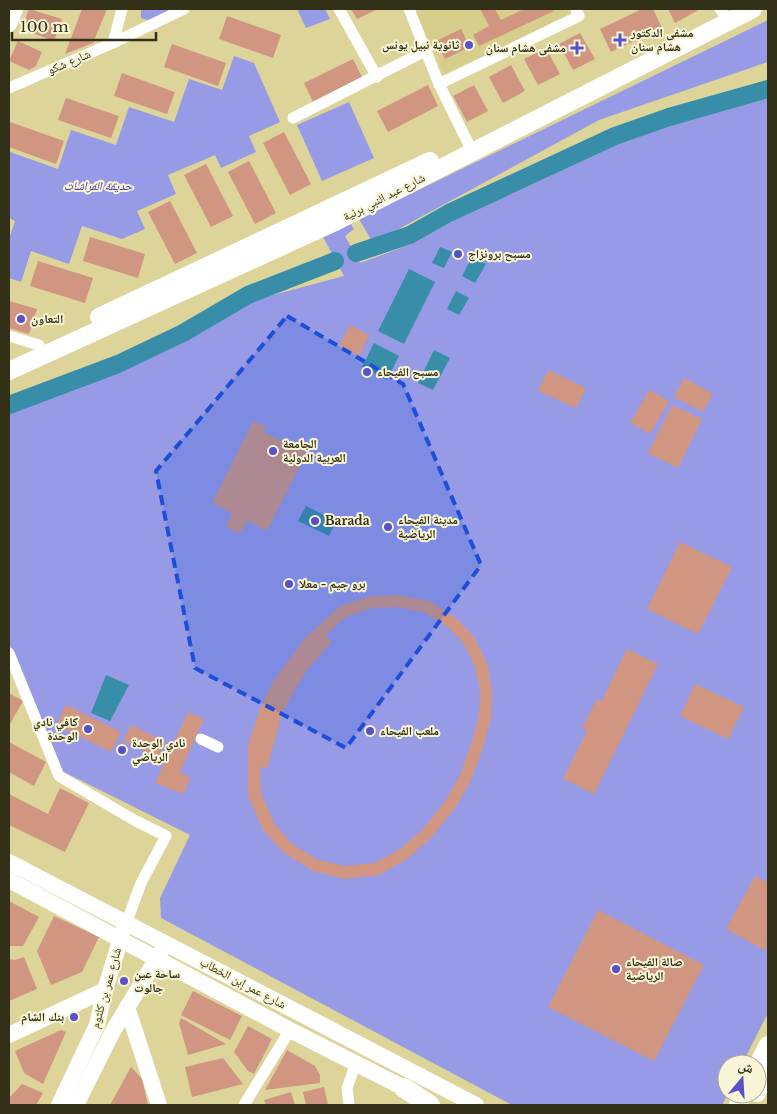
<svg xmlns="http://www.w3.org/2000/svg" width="777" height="1114" viewBox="0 0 777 1114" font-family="'Libre Baskerville','Noto Naskh Arabic',serif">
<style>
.built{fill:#d7ce8b}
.green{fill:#979ae5}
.water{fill:#388ea8}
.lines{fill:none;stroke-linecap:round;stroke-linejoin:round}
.river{stroke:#388ea8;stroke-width:18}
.building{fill:#d09681;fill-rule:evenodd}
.street{stroke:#fff;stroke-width:11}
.secondary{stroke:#fff;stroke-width:16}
.primary{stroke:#fff;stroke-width:18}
.highway{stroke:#fff;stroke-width:20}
.marked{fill:#1d4ed8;fill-opacity:0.2;stroke:#1d4ed8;stroke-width:4;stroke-dasharray:10 6;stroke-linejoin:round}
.poi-dot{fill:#5951c9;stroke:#f8f5d7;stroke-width:2}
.labels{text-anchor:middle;stroke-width:4;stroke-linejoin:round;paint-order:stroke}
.poi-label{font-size:12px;font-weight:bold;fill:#333018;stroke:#f8f5d7;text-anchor:start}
.street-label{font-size:12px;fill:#333018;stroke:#f8f5d7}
.park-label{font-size:12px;font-style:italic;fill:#4436ac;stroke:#f8f5d7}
</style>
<rect width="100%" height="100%" fill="#ddd49a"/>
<polygon class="built" points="423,9 567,9 570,16 444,74 415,12"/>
<g class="green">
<polygon points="141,9 177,9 151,21 141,18"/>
<polygon points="297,9 325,9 330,19 306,28"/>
<polygon points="768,20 768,62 599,120 373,243 359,219"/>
<polygon points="234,56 254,63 280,122 249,136 256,152 221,168 215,155 168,175 176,194 137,211 145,229 122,239 82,226 69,264 31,251 21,282 9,278 9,239 15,221 9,218 10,152 58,169 71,130 116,145 129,107 174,122 189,79 222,90"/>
<polygon points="768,98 768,1013 742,1064 727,1064 728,1094 722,1105 512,1105 161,918 160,898 190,835 60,770 9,643 9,411 120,370 186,338 250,301 344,276 323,237 351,224 354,229 345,236 360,263 414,243 453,221 619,144 672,125"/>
<polygon points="349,102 374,158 322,181 297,125"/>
</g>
<g class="water">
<polygon points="440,247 452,252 444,268 432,263"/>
<polygon points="472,257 486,264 475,283 462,276"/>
<polygon points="409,269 435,282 404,344 378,331"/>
<polygon points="456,291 469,298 459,315 447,309"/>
<polygon points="374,343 399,356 387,380 362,367"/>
<polygon points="434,350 450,358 433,390 418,383"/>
<polygon points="306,506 336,521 329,536 298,521"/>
<polygon points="106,675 129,685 110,721 91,713"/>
</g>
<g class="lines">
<g class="river">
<polyline points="356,253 410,235 449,213 615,136 669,117 768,89"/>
<polyline points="9,405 118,364 183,333 248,295 335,261"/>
</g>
</g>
<g class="building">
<polygon points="29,9 62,19 54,41 21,29"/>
<polygon points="82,9 107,9 93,43 65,54"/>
<polygon points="351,9 378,9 357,19"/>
<polygon points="480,9 495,9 501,20 524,9 553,9 554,11 479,46 473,35 489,26"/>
<polygon points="642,9 653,9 662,28 611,52 600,29"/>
<polygon points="668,9 696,9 697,11 675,23"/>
<polygon points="227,16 281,35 273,58 219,39"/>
<polygon points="461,29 470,47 445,59 436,41"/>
<polygon points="580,33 595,59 573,70 559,44"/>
<polygon points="18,41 42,52 36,66 29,70 9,61"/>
<polygon points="172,44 226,63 218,86 164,67"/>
<polygon points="546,48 560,74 538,85 524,59"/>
<polygon points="353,59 362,77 313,102 304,83"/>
<polygon points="511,65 525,91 503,103 489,77"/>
<polygon points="122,73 175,92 167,114 114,96"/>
<polygon points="428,85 438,106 388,132 377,111"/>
<polygon points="474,85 488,111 467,122 453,96"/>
<polygon points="66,98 119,116 111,138 58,120"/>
<polygon points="10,122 64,141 56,164 9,147"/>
<polygon points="284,132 311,184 290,195 263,143"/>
<polygon points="249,161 276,213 255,224 228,172"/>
<polygon points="206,164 233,216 211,227 184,175"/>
<polygon points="170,201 197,253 175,264 148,212"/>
<polygon points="90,237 145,254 138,278 83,261"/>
<polygon points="38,261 93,278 85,303 30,286"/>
<polygon points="9,301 37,309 29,334 9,328"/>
<polygon points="350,325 369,335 359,356 339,346"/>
<polygon points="548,370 586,388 576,408 538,391"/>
<polygon points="684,378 713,394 703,412 674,397"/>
<polygon points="649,390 669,401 650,434 630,423"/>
<polygon points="672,405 702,419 678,468 648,453"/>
<polygon points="253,421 266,427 264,432 293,447 296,441 309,448 267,531 247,521 240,534 226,527 232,513 212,503"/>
<polygon points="680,542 732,567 698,634 647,609"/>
<path d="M399,595L430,601L456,618L474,637L487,663L492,690L491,717L483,748L471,780L456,807L431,838L407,859L379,875L345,879L313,871L284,853L263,830L248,796V745L261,706L274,680L305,638L340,606L370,596ZM398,607L425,613L448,627L464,644L475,667L480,691L479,715L471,744L460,775L445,801L422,830L400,849L375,863L346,866L318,860L292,844L274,823L261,793L260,767L267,768L282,714L294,691L307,670L332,642L326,635L346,617L372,608Z"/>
<polygon points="627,649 658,664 594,794 563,779 587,731 582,728 597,699 601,702"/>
<polygon points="695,684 744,707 728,739 680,716"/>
<polygon points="9,693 23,701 10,724 9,724"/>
<polygon points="66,705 121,732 111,752 56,725"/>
<polygon points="188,712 204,719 180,772 190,778 183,794 155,783"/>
<polygon points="131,725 166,742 158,758 123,741"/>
<polygon points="9,742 46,762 34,786 9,772"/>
<polygon points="60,788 89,803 65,852 9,825 9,794 48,814"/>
<polygon points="755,876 768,883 766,951 726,929"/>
<polygon points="9,901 39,917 23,946 9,946"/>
<polygon points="598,910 704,965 654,1061 548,1007"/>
<polygon points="54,916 99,937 82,972 51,985 37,951"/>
<polygon points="24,957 37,989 9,1001 9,959 15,960"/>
<polygon points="193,991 242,1016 230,1040 181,1015"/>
<polygon points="181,1018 226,1044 188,1055 179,1023"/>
<polygon points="248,1026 272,1039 254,1074 248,1071 234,1052"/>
<polygon points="61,1030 66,1032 43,1084 24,1073 15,1051"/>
<polygon points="287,1050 315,1066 320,1075 320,1083 265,1090"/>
<polygon points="223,1058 243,1084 192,1097 185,1067"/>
<polygon points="131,1067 142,1079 148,1105 110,1105"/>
<polygon points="22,1084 43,1093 36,1105 9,1105 9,1098"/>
<polygon points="324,1087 328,1105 306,1105 303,1092"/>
<polygon points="291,1092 295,1105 266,1105 264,1100"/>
</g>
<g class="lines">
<g class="street">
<polyline points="339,9 377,77"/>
<polyline points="409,9 439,84 468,143"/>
<polyline points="720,9 723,13"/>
<polyline points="113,43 122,9"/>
<polyline points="439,84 579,16 576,9"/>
<polyline points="9,88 113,43 184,9"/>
<polyline points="293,118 427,50"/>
<polyline points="9,336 39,345"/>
<polyline points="9,653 59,776 134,820 166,836 141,883 126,924"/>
<polyline points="201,739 218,747"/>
<polyline points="244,1105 290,1030"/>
<polyline points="349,1105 347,1088 356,1063"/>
</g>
<g class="secondary">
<polyline points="9,24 15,9"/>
<polyline points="9,862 476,1105"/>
<polyline points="9,880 290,1030 414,1093"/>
<polyline points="127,1007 159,1105"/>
<polyline points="9,1035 105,990"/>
<polyline points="59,1105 97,1025 105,990 123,931"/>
<polyline points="76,1105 113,1031 162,950"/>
</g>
<g class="primary">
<polyline points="99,317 430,161"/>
<polyline points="9,371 335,222 753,9"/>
<polyline points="757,1066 768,1045"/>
<polyline points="757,1093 768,1071"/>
<polyline points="738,1105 743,1094"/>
</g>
<polyline class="highway" points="404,1088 430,1105"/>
</g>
<path class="marked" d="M287,316L403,384L481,565L346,748L195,668L156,471Z"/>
<g class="poi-dot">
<path d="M617.5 32.5h5v5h5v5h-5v5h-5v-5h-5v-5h5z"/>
<circle cx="469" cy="45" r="5"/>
<path d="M574.5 40.5h5v5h5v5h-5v5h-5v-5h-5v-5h5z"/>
<circle cx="458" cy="254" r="5"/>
<circle cx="21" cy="319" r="5"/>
<circle cx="367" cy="372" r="5"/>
<circle cx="273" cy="451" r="5"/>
<circle cx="315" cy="521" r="5"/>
<circle cx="388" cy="527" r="5"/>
<circle cx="289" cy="584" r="5"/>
<circle cx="88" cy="729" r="5"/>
<circle cx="370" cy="731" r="5"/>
<circle cx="122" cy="750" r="5"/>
<circle cx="616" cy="969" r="5"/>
<circle cx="124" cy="981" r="5"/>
<circle cx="74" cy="1017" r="5"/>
</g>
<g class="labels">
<g class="poi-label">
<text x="631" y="37">مشفى الدكتور<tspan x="631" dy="14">هشام سنان</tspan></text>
<text x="459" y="49" text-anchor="end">ثانوية نبيل يونس</text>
<text x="566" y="52" text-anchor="end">مشفى هشام سنان</text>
<text x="468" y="258">مسبح برونزاج</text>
<text x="31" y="323">التعاون</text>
<text x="377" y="376">مسبح الفيحاء</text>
<text x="283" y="448">الجامعة<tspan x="283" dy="14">العربية الدولية</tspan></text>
<text x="398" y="524">مدينة الفيحاء<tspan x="398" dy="14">الرياضية</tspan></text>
<text x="325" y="525">Barada</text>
<text x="299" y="588">برو جيم - معلا</text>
<text x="78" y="726" text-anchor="end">كافي نادي<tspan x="78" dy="14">الوحدة</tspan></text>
<text x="380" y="735">ملعب الفيحاء</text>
<text x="132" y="747">نادي الوحدة<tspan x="132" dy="14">الرياضي</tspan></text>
<text x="626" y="966">صالة الفيحاء<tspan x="626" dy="14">الرياضية</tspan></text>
<text x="134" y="978">ساحة عين<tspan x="134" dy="14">جالوت</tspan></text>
<text x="64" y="1021" text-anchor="end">بنك الشام</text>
</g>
<g class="street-label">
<text transform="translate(69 62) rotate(-23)" y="4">شارع شكو</text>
<text transform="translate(384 197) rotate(-27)" y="4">شارع عبد النبي برنية</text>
<text transform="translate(243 983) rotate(28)" y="4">شارع عمر إبن الخطاب</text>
<text transform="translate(106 988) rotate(-74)" y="4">شارع عمر بن كلثوم</text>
</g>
<g class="park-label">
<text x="98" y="190">حديقة الفراشات</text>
</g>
</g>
<rect width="777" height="1114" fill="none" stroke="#333018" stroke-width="20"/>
<g transform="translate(742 1079) rotate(18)"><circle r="24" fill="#f8f5d7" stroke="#a9a68b"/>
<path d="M0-4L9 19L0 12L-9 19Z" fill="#5951c9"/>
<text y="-8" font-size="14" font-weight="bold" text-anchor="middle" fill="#333018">ش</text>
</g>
<path d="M12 32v8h144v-8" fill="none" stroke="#333018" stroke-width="2.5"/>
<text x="20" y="32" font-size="15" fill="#333018" stroke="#f8f5d7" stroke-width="4" paint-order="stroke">100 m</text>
</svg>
